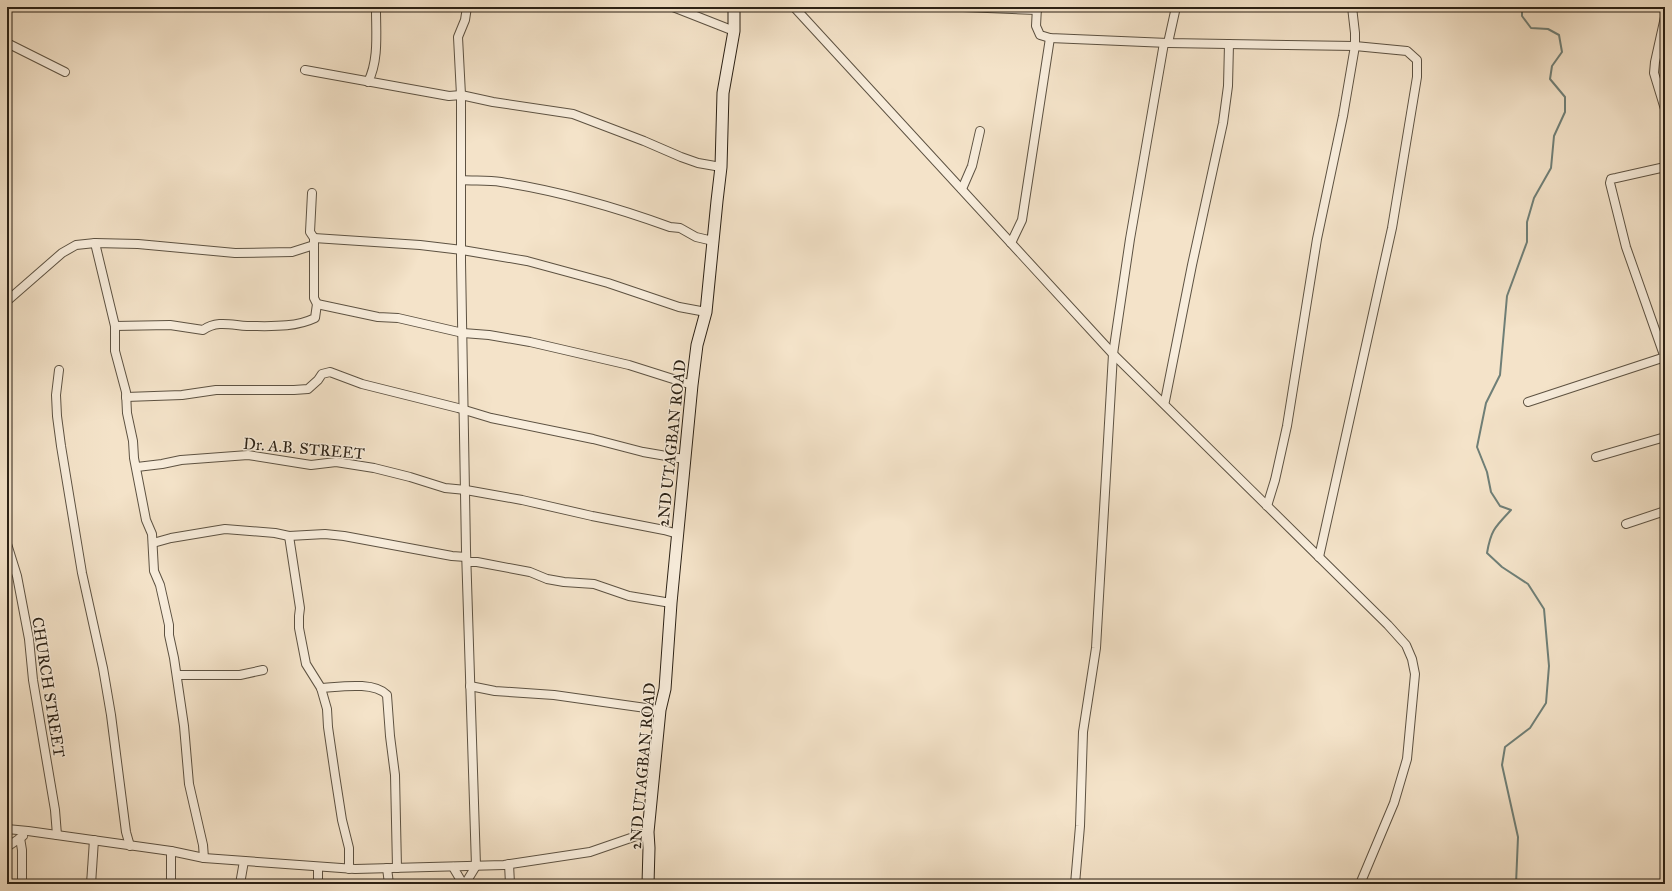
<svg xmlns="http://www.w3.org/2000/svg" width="1672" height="891" viewBox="0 0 1672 891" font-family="'IM FELL Great Primer',serif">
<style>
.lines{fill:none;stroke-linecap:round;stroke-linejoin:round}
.stream{stroke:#6f7f77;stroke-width:2}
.street-casing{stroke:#5d5242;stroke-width:10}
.secondary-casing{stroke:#2b2115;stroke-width:13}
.street{stroke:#f8eddc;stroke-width:8}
.secondary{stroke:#f8eddc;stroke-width:11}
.labels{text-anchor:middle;stroke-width:3;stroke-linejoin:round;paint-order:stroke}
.street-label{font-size:16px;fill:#2b2115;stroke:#f8eddc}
</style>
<rect width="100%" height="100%" fill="#f4e3c9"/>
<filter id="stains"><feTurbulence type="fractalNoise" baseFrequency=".005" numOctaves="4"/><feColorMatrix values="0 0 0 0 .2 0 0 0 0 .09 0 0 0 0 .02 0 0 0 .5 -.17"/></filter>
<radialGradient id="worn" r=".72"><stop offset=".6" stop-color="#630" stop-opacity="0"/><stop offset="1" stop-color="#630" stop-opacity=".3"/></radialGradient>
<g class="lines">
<path class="stream" d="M1516,884L1518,837L1502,765L1505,747L1530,728L1546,703L1549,666L1544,609L1528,584L1502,567L1487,553C1491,530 1495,527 1511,510L1500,506L1491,492L1487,472L1477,447L1486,403L1500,375L1507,296L1527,242V222L1534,198L1551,168L1554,136L1565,112V97L1550,79L1552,66L1562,52L1559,35L1548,29L1531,28L1522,16V7"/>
<g class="street-casing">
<g id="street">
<polyline points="467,7 465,20 458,37 461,95 461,262 466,550 476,866"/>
<polyline points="673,7 734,31"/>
<polyline points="794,7 1113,354 1388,625 1406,645 1412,659 1415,674 1407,759 1394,803 1360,884"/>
<polyline points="963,7 1037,10"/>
<polyline points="1037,7 1036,26 1040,35 1050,38 1168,43 1355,46 1407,51 1417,60 1417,77 1392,228 1319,557"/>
<polyline points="1665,17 1655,62 1654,73 1665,109"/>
<polyline points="7,43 65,72"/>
<polyline points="1168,43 1176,7"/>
<polyline points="305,70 449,96 461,95 493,102 573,114 644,141 681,157 698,163 721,167"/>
<path d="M368,82C379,60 376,33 376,10"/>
<polyline points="1665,167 1616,178 1611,179 1610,183 1626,247 1665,358"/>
<path d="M461,180C474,181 488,180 501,182C559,191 615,207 670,227L680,228L696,237L713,241"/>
<polyline points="962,189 972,166 980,131"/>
<polyline points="314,238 420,245 462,250 527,261 608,283 679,307 706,312"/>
<polyline points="95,243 115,326 115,351 126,392 127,413 133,441 134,458 146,520 152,534 154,571 160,585 169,625 169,635 174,658 184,726 189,784 203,845 204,858"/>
<polyline points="1011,243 1022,220 1050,38"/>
<polyline points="7,301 62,253 76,245 95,243 138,244 235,253 292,252 314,245"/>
<polyline points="317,304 378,317 398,318 463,333 489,335 530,342 629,365 692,385"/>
<path d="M115,326L170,325L203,330C217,320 231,325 247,326C270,326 294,328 315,318L317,304L314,298V238L310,232L312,193"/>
<polyline points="59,370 56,395 57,416 61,446 82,573 103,668 111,715 126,832 130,846"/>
<polyline points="126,397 182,395 216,390 294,390 308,389 318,380 322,374 330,372 362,384 458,408 491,418 593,439 643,452 684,459"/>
<polyline points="1165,401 1192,265 1223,123 1228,86 1229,44"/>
<polyline points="1528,402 1665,357"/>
<polyline points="1596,457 1665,437"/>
<polyline points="137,467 162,464 181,460 248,455 311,465 336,462 374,468 410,477 445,488 466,490 522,500 592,516 664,530 678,534"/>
<polyline points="1267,506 1275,480 1287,426 1317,239 1343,116 1355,46 1355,33 1352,7"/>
<polyline points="1626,524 1665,511"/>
<polyline points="289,536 300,608 299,616 299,628 306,664 321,688 327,709 328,727 335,775 342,820 349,848 349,869"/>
<polyline points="153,543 171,538 225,529 275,533 289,536 325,534 344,536 452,556 466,557"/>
<polyline points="7,544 17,576 29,639 33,680 55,810 57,835"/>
<polyline points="467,562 477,562 530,572 547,579 564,582 594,584 629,596 671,603"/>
<polyline points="177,675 240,675 263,670"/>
<polyline points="470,686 495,691 554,695 660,710"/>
<path d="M321,688C339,687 374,681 387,695L390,736L395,775L397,868"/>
<polyline points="7,829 28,831 171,851 204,858 355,869 504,865 590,852 648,832"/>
<polyline points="20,838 22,850 22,884"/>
<polyline points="7,847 23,836"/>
<polyline points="171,851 171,884"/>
<polyline points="509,864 510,884"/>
<polyline points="318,867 318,884"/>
<polyline points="453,867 463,884"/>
<polyline points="387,868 389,884"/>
<polyline points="91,884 94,840"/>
<polyline points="240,884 244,861"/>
<polyline points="465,884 476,866"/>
<polyline points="1075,884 1080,826 1083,732 1096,648 1113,354 1130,239 1164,43"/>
</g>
</g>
<g class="secondary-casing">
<polyline id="secondary" points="648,884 649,848 648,832 660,710 665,689 671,603 692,385 697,345 706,312 717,201 721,167 723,93 734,31 734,7"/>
</g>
<use href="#street" class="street"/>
<use href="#secondary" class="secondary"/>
</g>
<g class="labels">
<g class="street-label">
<text transform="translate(671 443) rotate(-84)" y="6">2ND UTAGBAN ROAD</text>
<text transform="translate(304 448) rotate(5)" y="6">Dr. A.B. STREET</text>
<text transform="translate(49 687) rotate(81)" y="6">CHURCH STREET</text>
<text transform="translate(642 766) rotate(-85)" y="6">2ND UTAGBAN ROAD</text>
</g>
</g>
<rect width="1672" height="891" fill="none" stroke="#f4e3c9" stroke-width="24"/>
<rect x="8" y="8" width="1656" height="875" fill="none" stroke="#2b2115" stroke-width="2"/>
<rect x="12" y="12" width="1648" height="867" fill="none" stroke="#2b2115"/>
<rect width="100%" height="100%" filter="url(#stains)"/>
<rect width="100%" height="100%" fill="url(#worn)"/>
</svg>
